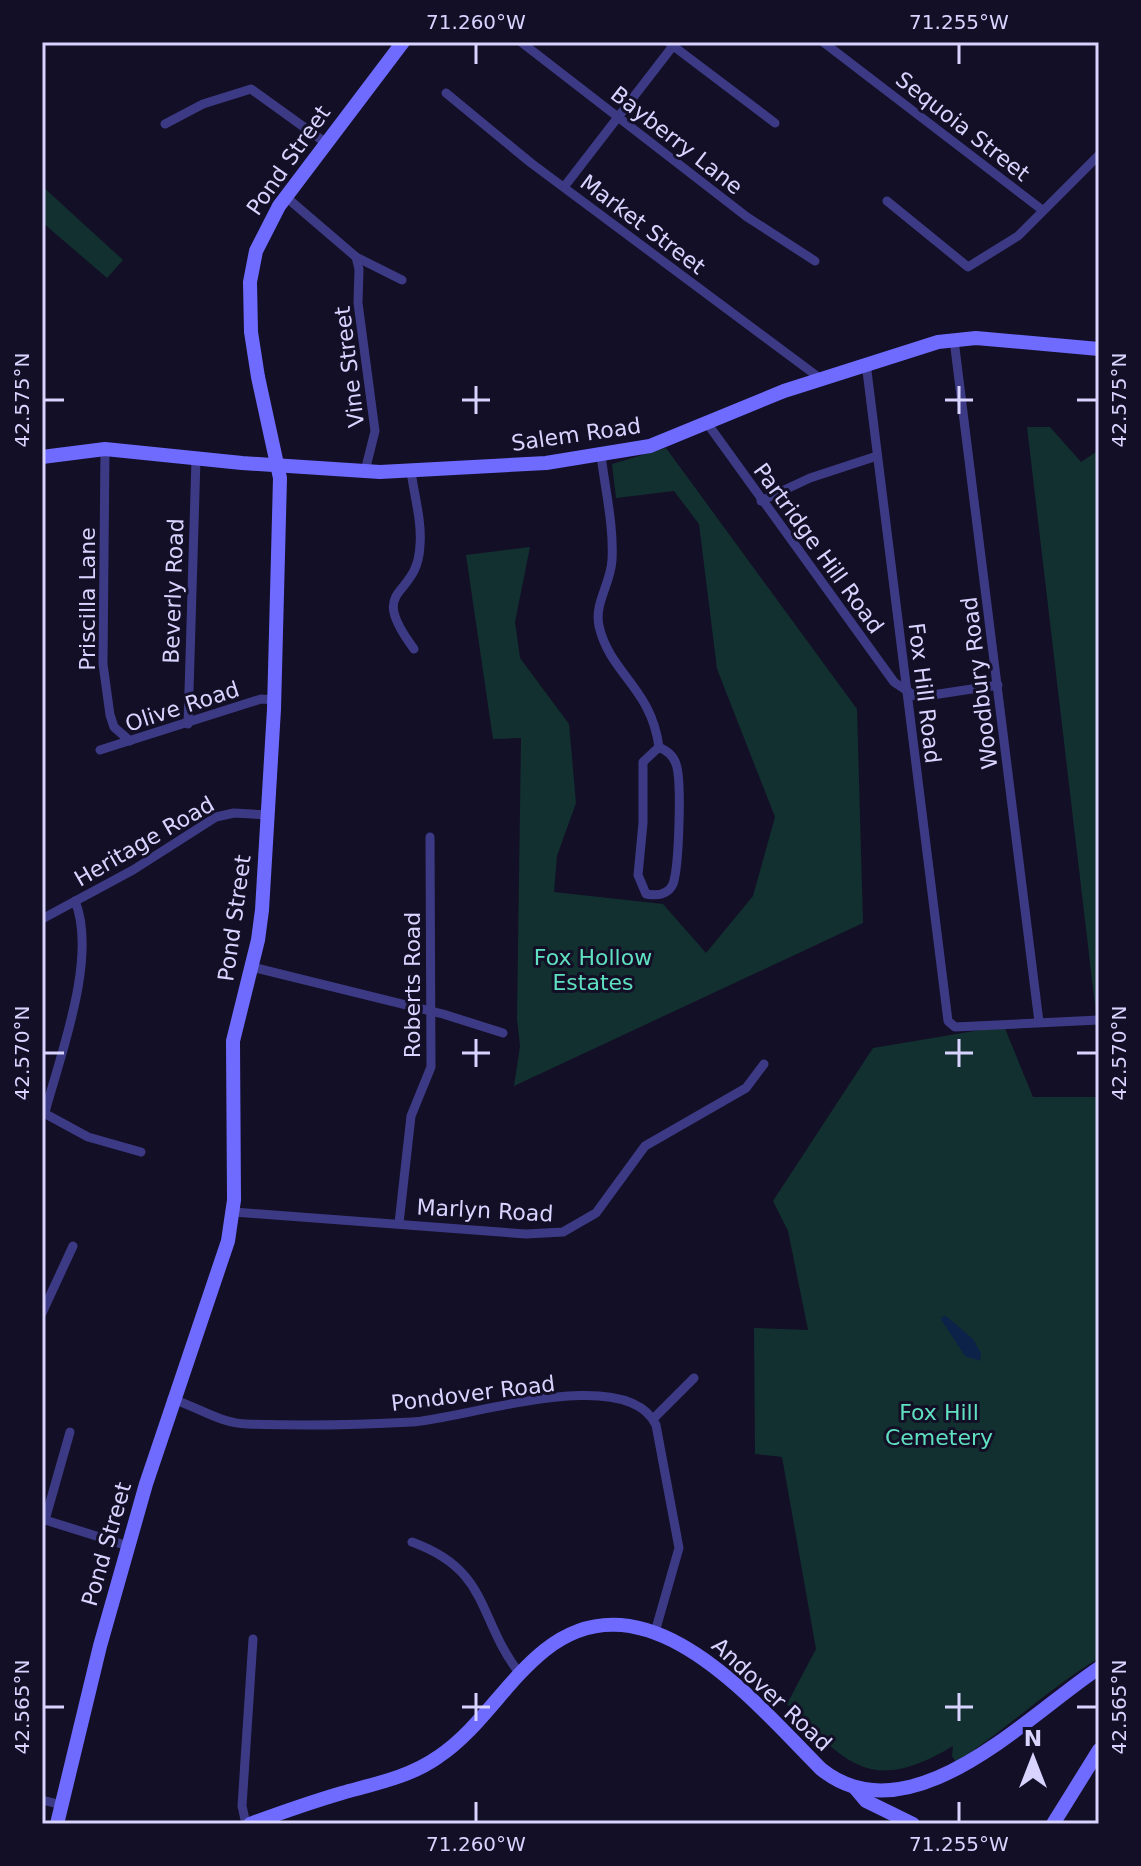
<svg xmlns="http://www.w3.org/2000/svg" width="1141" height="1866" viewBox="0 0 1141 1866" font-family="'DejaVu Sans',sans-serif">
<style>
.green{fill:#12302f}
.water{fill:#0c2248}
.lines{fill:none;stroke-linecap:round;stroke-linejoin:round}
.street{stroke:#3d3a85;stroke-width:9}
.secondary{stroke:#6f6bff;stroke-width:14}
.ticks{fill:none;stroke:#d9d4ff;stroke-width:3}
.labels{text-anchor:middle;stroke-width:6;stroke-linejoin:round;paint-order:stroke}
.street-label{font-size:22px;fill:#d9d4ff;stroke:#130f26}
.park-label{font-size:22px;fill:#5fe0c0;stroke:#130f26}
.neatline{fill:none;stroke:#d9d4ff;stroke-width:3}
.ticks-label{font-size:20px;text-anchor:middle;fill:#d9d4ff}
</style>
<rect width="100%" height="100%" fill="#130f26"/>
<g class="green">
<polygon points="42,186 123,260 107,278 42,222"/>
<polygon points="1027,427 1050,427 1081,462 1099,450 1099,1015 1096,1014"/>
<polygon points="666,448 857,709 863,923 514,1086 520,1046 517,1019 521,738 493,739 466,555 530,547 515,622 520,658 569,724 576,803 557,856 554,892 663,904 706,953 753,896 775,817 717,669 699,524 674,491 616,498 612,464"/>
<path d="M1004,1026L1033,1097H1099V1658C1048,1689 1006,1730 956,1762L952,1756L953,1746C870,1796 846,1763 787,1704L816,1649L782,1457L755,1454L754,1328L808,1330L788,1231L773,1201L873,1048Z"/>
</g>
<polygon class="water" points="946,1316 973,1339 981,1353 980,1361 965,1356 942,1321 941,1317"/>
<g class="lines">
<g class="street">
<polyline points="521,42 747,217 815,261"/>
<polyline points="668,42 775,123"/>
<polyline points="823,42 1041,209"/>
<polyline points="446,93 531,163 821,379"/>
<polyline points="165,124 203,104 251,89 326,143"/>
<polyline points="564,187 676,42"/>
<polyline points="286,197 356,257 402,280"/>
<polyline points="887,201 968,267 1018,236 1099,155"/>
<polyline points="356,257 359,269 358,303 375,431 365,471"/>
<polyline points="954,340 1039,1022"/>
<polyline points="866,363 948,1021 955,1027 1099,1020"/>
<polyline points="707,423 894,682 915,696 926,696 998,685"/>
<polyline points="105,449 103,664 110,715 114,727 130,741"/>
<path d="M601,455C605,489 614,526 612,560C611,583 594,603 599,626C610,674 651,687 659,747"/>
<path d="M411,471C414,495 422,521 420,545C418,601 365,583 414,649"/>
<polyline points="761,501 810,478 877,456"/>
<polyline points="188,724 196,459"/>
<path d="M659,747C667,751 673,755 676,764C682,780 679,867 673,884C668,895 657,896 646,894L638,875L643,823V762Z"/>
<polyline points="100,750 261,699 275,700"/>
<polyline points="42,919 133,870 216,817 234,813 269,815"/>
<polyline points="252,967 443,1014 503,1033"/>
<polyline points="42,1112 88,1137 141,1152"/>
<path d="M45,1112C60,1056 98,957 75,901"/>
<polyline points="234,1212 526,1234 563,1232 596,1213 645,1146 746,1088 764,1064"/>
<polyline points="399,1223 411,1116 431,1067 430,837"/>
<polyline points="42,1313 73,1246"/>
<path d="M172,1399C198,1407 219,1423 247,1424C301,1426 358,1425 412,1422C465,1419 626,1362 656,1425L679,1548L655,1632"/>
<polyline points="653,1419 694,1378"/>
<polyline points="42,1519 128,1546"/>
<polyline points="45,1520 70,1432"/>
<path d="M412,1542C491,1571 476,1617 520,1674"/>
<polyline points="42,1800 62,1805"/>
<polyline points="246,1824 242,1806 253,1639"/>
</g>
<g class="secondary">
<polyline points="42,457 105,449 242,463 380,472 546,463 650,446 784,391 938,342 976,338 1099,349"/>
<polyline points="855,1788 866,1801 913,1824"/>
<polyline points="57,1824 100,1646 146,1484 228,1241 234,1200 233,1041 258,940 262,910 274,709 280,478 258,377 251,332 250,282 256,251 279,206 403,42"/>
<path d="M250,1824C280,1813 311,1802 342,1793C374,1784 410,1777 438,1757C480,1729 505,1682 545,1650C647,1569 755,1703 821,1769C910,1841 1029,1714 1099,1668"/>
<polyline points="1053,1824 1099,1750"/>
</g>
</g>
<path class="ticks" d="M476,44V64M959,44V64M476,386V414M959,386V414M44,400H64M462,400H490M945,400H973M1077,400H1097M476,1039V1067M959,1039V1067M44,1053H64M462,1053H490M945,1053H973M1077,1053H1097M476,1693V1721M959,1693V1721M44,1707H64M462,1707H490M945,1707H973M1077,1707H1097M476,1802V1822M959,1802V1822"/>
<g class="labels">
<g class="street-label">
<text transform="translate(963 126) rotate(38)" y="8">Sequoia Street</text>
<text transform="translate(677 140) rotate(38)" y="8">Bayberry Lane</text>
<text transform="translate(288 160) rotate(-55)" y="8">Pond Street</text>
<text transform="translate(643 224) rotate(37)" y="8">Market Street</text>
<text transform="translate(349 367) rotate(-97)" y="8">Vine Street</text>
<text transform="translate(576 434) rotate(-8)" y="8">Salem Road</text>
<text transform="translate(819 548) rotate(54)" y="8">Partridge Hill Road</text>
<text transform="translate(173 591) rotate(-88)" y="8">Beverly Road</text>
<text transform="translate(87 599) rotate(-90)" y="8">Priscilla Lane</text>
<text transform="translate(979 683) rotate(-97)" y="8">Woodbury Road</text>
<text transform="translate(925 693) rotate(83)" y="8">Fox Hill Road</text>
<text transform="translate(182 706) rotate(-18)" y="8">Olive Road</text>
<text transform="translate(144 841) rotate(-30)" y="8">Heritage Road</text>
<text transform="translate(234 918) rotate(-82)" y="8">Pond Street</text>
<text transform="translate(412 985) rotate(-90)" y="8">Roberts Road</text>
<text transform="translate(485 1210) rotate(3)" y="8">Marlyn Road</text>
<text transform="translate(473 1393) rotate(-7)" y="8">Pondover Road</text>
<text transform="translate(106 1544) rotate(-74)" y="8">Pond Street</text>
<text transform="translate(772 1694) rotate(43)" y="8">Andover Road</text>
</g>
<g class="park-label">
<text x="593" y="965">Fox Hollow<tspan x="593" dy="25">Estates</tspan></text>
<text x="939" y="1420">Fox Hill<tspan x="939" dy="25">Cemetery</tspan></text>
</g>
</g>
<rect width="1141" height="1866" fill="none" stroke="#130f26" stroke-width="88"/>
<g transform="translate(1033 1758)" stroke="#130f26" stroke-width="6" paint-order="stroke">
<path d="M0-6L14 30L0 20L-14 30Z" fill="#d9d4ff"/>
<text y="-12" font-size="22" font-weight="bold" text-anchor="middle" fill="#d9d4ff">N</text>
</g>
<rect x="44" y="44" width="1053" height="1778" class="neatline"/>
<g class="ticks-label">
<text x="476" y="29">71.260°W</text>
<text x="959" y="29">71.255°W</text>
<text transform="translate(22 400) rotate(-90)" y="7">42.575°N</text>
<text transform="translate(1119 400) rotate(-90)" y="7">42.575°N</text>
<text transform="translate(22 1053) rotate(-90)" y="7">42.570°N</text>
<text transform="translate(1119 1053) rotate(-90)" y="7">42.570°N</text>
<text transform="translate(22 1707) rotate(-90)" y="7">42.565°N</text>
<text transform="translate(1119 1707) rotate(-90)" y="7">42.565°N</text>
<text x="476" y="1851">71.260°W</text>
<text x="959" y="1851">71.255°W</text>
</g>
</svg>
